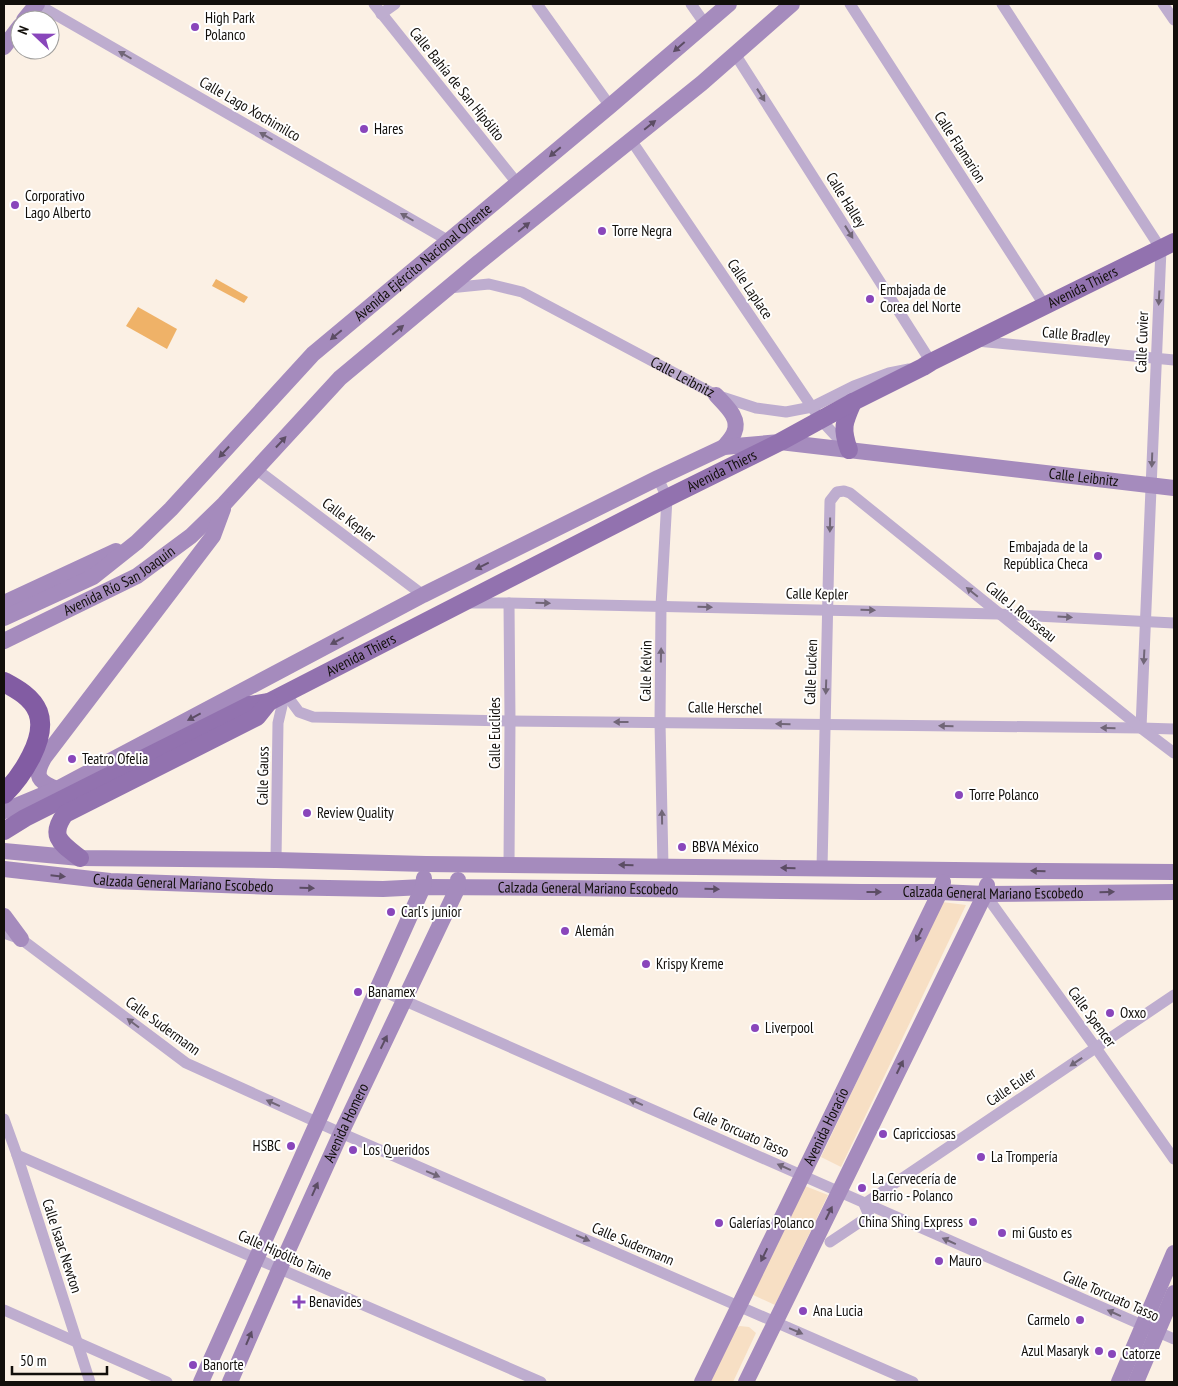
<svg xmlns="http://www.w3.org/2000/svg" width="1178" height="1386" viewBox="0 0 1178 1386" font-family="'PT Sans Narrow',sans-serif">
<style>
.green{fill:#f7dfc4}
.water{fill:#efb268}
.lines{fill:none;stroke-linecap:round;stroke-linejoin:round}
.street{stroke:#beadcf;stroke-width:11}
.secondary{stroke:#a58bbd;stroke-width:16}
.primary{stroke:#9272af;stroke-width:18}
.highway{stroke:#825ca3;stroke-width:20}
.oneway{fill:#5c4d64}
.oneway2{fill:#716677}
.poi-dot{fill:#8946bb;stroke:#fff;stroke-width:2}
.labels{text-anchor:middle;stroke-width:4;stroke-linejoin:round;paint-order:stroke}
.poi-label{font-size:15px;fill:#120f0b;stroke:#fff;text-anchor:start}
.street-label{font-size:15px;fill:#120f0b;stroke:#fff}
</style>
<rect width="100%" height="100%" fill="#fbf0e4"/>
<g class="green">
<polygon points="942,902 966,905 841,1167 821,1157"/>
<polygon points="805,1186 828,1195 775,1305 751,1294"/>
<polygon points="740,1326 749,1327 756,1333 733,1382 708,1382 732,1329"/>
</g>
<g class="water">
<polygon points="216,279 248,297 244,303 212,286"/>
<polygon points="138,307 177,329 167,349 126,326"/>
</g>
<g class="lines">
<g class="street">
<polyline points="37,4 449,241"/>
<polyline points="374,4 517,183"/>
<polyline points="537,4 610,106"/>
<polyline points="691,4 705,24"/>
<polyline points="850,4 1045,306"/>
<polyline points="1002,4 1161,249 1141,728"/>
<polyline points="1163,4 1174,20"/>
<polyline points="381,14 395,4"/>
<polyline points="735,54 931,362"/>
<polyline points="631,140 820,419 846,447"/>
<path id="s1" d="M449,288L489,284L522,292L716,395L756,408L786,412L812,407L854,386L889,373L909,369"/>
<polyline points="977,341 1174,360"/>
<polyline points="256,469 423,595"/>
<polyline points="658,478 667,498 661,606 660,722 663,866"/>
<polyline points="466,603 509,603 998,614 1174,623"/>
<polyline points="285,693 299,712 313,717 510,721 1141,728 1174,729"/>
<polyline points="276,860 278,723 285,693"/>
<polyline points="509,864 510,721 509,603"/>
<polyline points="822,868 830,501 837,492 844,491 850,493 1141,728 1174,753"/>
<polyline points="985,894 1096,1048 1174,1159"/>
<polyline points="4,933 21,939 186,1063 341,1133 913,1382"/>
<polyline points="378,989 1174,1339"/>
<polyline points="4,1119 17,1155 90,1382"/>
<polyline points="17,1155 541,1382"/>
<polyline points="830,1242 869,1216 864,1204 1174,995"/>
<polyline points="4,1310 167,1382"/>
</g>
<g class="secondary">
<polyline points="24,20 37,4"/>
<polyline points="4,47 20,26"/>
<path d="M716,395C725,405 741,418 734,433C732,438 728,442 724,447"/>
<polyline points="4,603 116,551"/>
<path id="s2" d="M4,618L93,577L137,542L171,509L313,354L610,106L729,4"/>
<path id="s3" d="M4,641L137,576L191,536L224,504L340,378L478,263L702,83L792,4"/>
<path d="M57,789C38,782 34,776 44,758L213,536L223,509"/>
<path id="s4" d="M4,811L57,789L423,595L658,478L724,447L780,442L1174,488"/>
<polyline points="4,851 80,858 276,860 426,864 1044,871 1174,872"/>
<path id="s5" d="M4,869L110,881L274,887L383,889L423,887L566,888L861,892H940L985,894L1174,892"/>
<polyline points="4,916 21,939"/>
<polyline points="201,1382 423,887 424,878"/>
<path id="s6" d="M230,1382L279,1270L341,1133L458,887V880"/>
<path id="s7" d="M702,1382L940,892L943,882"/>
<polyline points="746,1382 985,894 987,885"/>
<polyline points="1119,1382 1174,1253"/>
<polyline points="1136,1382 1174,1293"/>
</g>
<g class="primary">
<path d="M849,450C841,428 844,422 853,402"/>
<path id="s8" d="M4,831L25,818L250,705L269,702L667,498L780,442L853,402L923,367L931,362L1174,242"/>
<path d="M80,858C62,844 48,837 65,814L257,717L269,702"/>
</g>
<path class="highway" d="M4,682C17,689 32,697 38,712C48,738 21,777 4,794"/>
</g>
<defs><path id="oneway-solid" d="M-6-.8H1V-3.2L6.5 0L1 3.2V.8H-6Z" transform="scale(1.25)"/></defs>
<g class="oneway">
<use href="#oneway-solid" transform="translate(679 47) rotate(139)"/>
<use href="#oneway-solid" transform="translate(650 125) rotate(-39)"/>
<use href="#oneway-solid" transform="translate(555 152) rotate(140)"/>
<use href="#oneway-solid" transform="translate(524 227) rotate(-39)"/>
<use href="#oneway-solid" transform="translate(398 330) rotate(-40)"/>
<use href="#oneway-solid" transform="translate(336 335) rotate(140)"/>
<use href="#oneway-solid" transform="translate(281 442) rotate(-47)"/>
<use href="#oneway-solid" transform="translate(224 452) rotate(133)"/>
<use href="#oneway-solid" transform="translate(482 566) rotate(154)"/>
<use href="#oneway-solid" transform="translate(337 641) rotate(152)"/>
<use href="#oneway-solid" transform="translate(194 717) rotate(152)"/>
<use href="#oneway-solid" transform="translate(626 865) rotate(-179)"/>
<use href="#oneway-solid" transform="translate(788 868) rotate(-179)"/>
<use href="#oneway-solid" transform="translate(1038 871) rotate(-179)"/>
<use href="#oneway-solid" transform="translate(58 876) rotate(6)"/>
<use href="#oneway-solid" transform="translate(307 888) rotate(1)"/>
<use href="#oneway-solid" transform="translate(712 889) rotate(1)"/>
<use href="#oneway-solid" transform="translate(874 892)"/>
<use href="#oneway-solid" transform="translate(1107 892) rotate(-1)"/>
<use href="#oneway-solid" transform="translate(919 935) rotate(116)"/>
<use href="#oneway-solid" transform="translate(384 1042) rotate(-64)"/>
<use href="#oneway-solid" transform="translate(900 1067) rotate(-64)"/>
<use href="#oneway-solid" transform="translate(315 1189) rotate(-66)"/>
<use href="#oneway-solid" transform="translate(829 1213) rotate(-64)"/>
<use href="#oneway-solid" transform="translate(764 1255) rotate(116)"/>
<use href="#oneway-solid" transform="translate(249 1338) rotate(-67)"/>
</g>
<g class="oneway2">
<use href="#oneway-solid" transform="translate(125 55) rotate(-150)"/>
<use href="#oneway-solid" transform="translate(761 95) rotate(58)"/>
<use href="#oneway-solid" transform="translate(266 136) rotate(-150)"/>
<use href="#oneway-solid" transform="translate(407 217) rotate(-150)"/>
<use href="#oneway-solid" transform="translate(849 232) rotate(58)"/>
<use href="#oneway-solid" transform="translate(1159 298) rotate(93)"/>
<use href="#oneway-solid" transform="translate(1152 460) rotate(92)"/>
<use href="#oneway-solid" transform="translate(830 525) rotate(91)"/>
<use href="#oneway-solid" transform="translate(972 592) rotate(-141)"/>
<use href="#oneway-solid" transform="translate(543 603) rotate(1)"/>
<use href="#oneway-solid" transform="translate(705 607) rotate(1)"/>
<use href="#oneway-solid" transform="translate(868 610) rotate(1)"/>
<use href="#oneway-solid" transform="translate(1065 617) rotate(3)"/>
<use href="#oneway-solid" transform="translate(661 655) rotate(-89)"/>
<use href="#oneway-solid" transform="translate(1144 657) rotate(93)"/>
<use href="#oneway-solid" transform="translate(826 687) rotate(92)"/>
<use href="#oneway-solid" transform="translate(621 722) rotate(-180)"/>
<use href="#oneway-solid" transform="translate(783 724) rotate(-179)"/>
<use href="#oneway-solid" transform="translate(946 726) rotate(-179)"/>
<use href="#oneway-solid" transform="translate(1108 728) rotate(-179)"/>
<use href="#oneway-solid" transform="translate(662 817) rotate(-91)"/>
<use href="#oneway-solid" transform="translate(133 1023) rotate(-143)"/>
<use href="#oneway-solid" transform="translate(1076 1062) rotate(146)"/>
<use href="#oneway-solid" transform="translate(636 1102) rotate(-156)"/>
<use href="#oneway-solid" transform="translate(273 1103) rotate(-156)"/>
<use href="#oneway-solid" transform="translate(784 1167) rotate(-156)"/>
<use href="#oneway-solid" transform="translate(433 1174) rotate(23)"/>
<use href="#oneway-solid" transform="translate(583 1238) rotate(23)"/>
<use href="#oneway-solid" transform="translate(949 1241) rotate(-156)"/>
<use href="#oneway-solid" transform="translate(1114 1313) rotate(-156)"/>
<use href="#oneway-solid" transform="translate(796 1331) rotate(23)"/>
</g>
<g class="poi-dot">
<circle cx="195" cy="27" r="5"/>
<circle cx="364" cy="129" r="5"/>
<circle cx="15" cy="205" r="5"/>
<circle cx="602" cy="231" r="5"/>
<circle cx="870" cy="299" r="5"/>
<circle cx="1098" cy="556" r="5"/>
<circle cx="72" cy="759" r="5"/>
<circle cx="959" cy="795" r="5"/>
<circle cx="307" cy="813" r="5"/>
<circle cx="682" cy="847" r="5"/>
<circle cx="391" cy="912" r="5"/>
<circle cx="565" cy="931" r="5"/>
<circle cx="646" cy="964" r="5"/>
<circle cx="358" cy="992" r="5"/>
<circle cx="1110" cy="1013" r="5"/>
<circle cx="755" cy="1028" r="5"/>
<circle cx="883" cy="1134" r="5"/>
<circle cx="291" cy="1146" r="5"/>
<circle cx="353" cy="1150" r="5"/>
<circle cx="981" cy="1157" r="5"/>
<circle cx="862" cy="1188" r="5"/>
<circle cx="973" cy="1222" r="5"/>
<circle cx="719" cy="1223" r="5"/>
<circle cx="1002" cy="1233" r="5"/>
<circle cx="939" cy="1261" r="5"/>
<path d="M296.5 1294.5h5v5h5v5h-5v5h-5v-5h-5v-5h5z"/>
<circle cx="803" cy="1311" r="5"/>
<circle cx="1080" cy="1320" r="5"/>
<circle cx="1099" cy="1351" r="5"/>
<circle cx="1112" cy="1354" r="5"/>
<circle cx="193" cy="1365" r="5"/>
</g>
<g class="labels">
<g class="poi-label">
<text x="205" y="23">High Park<tspan x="205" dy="17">Polanco</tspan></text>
<text x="374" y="134">Hares</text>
<text x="25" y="201">Corporativo<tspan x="25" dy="17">Lago Alberto</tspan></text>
<text x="612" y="236">Torre Negra</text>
<text x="880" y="295">Embajada de<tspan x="880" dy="17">Corea del Norte</tspan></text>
<text x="1088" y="552" text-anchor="end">Embajada de la<tspan x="1088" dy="17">República Checa</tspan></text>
<text x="82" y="764">Teatro Ofelia</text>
<text x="969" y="800">Torre Polanco</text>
<text x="317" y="818">Review Quality</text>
<text x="692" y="852">BBVA México</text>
<text x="401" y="917">Carl's junior</text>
<text x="575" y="936">Alemán</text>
<text x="656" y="969">Krispy Kreme</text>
<text x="368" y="997">Banamex</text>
<text x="1120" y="1018">Oxxo</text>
<text x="765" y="1033">Liverpool</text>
<text x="893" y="1139">Capricciosas</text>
<text x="281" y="1151" text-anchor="end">HSBC</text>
<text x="363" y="1155">Los Queridos</text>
<text x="991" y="1162">La Trompería</text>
<text x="872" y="1184">La Cervecería de<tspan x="872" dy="17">Barrio - Polanco</tspan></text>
<text x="963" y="1227" text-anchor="end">China Shing Express</text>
<text x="729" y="1228">Galerías Polanco</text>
<text x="1012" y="1238">mi Gusto es</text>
<text x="949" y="1266">Mauro</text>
<text x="309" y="1307">Benavides</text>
<text x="813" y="1316">Ana Lucia</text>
<text x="1070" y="1325" text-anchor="end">Carmelo</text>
<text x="1089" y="1356" text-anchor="end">Azul Masaryk</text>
<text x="1122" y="1359">Catorze</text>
<text x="203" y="1370">Banorte</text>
</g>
<g class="street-label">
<text transform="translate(457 84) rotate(51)" y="5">Calle Bahía de San Hipólito</text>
<text transform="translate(250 109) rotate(30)" y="5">Calle Lago Xochimilco</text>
<text transform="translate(960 147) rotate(57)" y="5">Calle Flamarion</text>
<text transform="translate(846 200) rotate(58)" y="5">Calle Halley</text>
<text dy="5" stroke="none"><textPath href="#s2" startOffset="555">Avenida Ejército Nacional Oriente</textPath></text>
<text dy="5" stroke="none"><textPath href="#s8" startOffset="1209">Avenida Thiers</textPath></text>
<text transform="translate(750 289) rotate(56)" y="5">Calle Laplace</text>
<text transform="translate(1076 335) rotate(5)" y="5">Calle Bradley</text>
<text transform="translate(1142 342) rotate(-88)" y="5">Calle Cuvier</text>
<text dy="5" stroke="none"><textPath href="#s1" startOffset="256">Calle Leibnitz</textPath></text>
<text dy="5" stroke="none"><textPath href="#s8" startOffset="804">Avenida Thiers</textPath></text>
<text dy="5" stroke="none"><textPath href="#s4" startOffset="1169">Calle Leibnitz</textPath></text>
<text transform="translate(349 520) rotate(37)" y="5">Calle Kepler</text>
<text dy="5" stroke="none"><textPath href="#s3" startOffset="130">Avenida Río San Joaquín</textPath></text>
<text transform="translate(817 594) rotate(1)" y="5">Calle Kepler</text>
<text transform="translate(1021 612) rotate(39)" y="5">Calle J. Rousseau</text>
<text dy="5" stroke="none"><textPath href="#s8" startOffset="399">Avenida Thiers</textPath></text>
<text transform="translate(646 671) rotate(-89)" y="5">Calle Kelvin</text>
<text transform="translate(811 672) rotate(-88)" y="5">Calle Eucken</text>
<text transform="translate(725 708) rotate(1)" y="5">Calle Herschel</text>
<text transform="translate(495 733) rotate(-90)" y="5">Calle Euclides</text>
<text transform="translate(263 776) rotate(-89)" y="5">Calle Gauss</text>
<text dy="5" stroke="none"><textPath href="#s5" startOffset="180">Calzada General Mariano Escobedo</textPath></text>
<text dy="5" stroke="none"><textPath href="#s5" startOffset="585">Calzada General Mariano Escobedo</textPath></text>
<text dy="5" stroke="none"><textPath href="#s5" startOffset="990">Calzada General Mariano Escobedo</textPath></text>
<text transform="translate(1092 1017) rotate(54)" y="5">Calle Spencer</text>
<text transform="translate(163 1026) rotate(36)" y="5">Calle Sudermann</text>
<text transform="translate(1011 1087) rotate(-34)" y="5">Calle Euler</text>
<text dy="5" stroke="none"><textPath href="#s6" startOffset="284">Avenida Homero</textPath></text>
<text dy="5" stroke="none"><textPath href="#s7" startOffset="284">Avenida Horacio</textPath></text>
<text transform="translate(741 1132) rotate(24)" y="5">Calle Torcuato Tasso</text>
<text transform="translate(633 1244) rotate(23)" y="5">Calle Sudermann</text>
<text transform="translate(62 1246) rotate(72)" y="5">Calle Isaac Newton</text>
<text transform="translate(285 1255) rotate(24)" y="5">Calle Hipólito Taine</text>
<text transform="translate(1111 1296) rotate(24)" y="5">Calle Torcuato Tasso</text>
</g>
</g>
<rect width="1178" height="1386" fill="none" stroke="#120f0b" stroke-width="10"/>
<g transform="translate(35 35) rotate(292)"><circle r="24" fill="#ffffff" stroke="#a09f9d"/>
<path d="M0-4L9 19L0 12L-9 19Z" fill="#8946bb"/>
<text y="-8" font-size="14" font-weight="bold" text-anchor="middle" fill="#120f0b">N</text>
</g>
<path d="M12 1366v8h95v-8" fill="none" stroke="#120f0b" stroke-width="2.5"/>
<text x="20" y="1366" font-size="15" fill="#120f0b" stroke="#ffffff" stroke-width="4" paint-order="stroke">50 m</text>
</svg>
